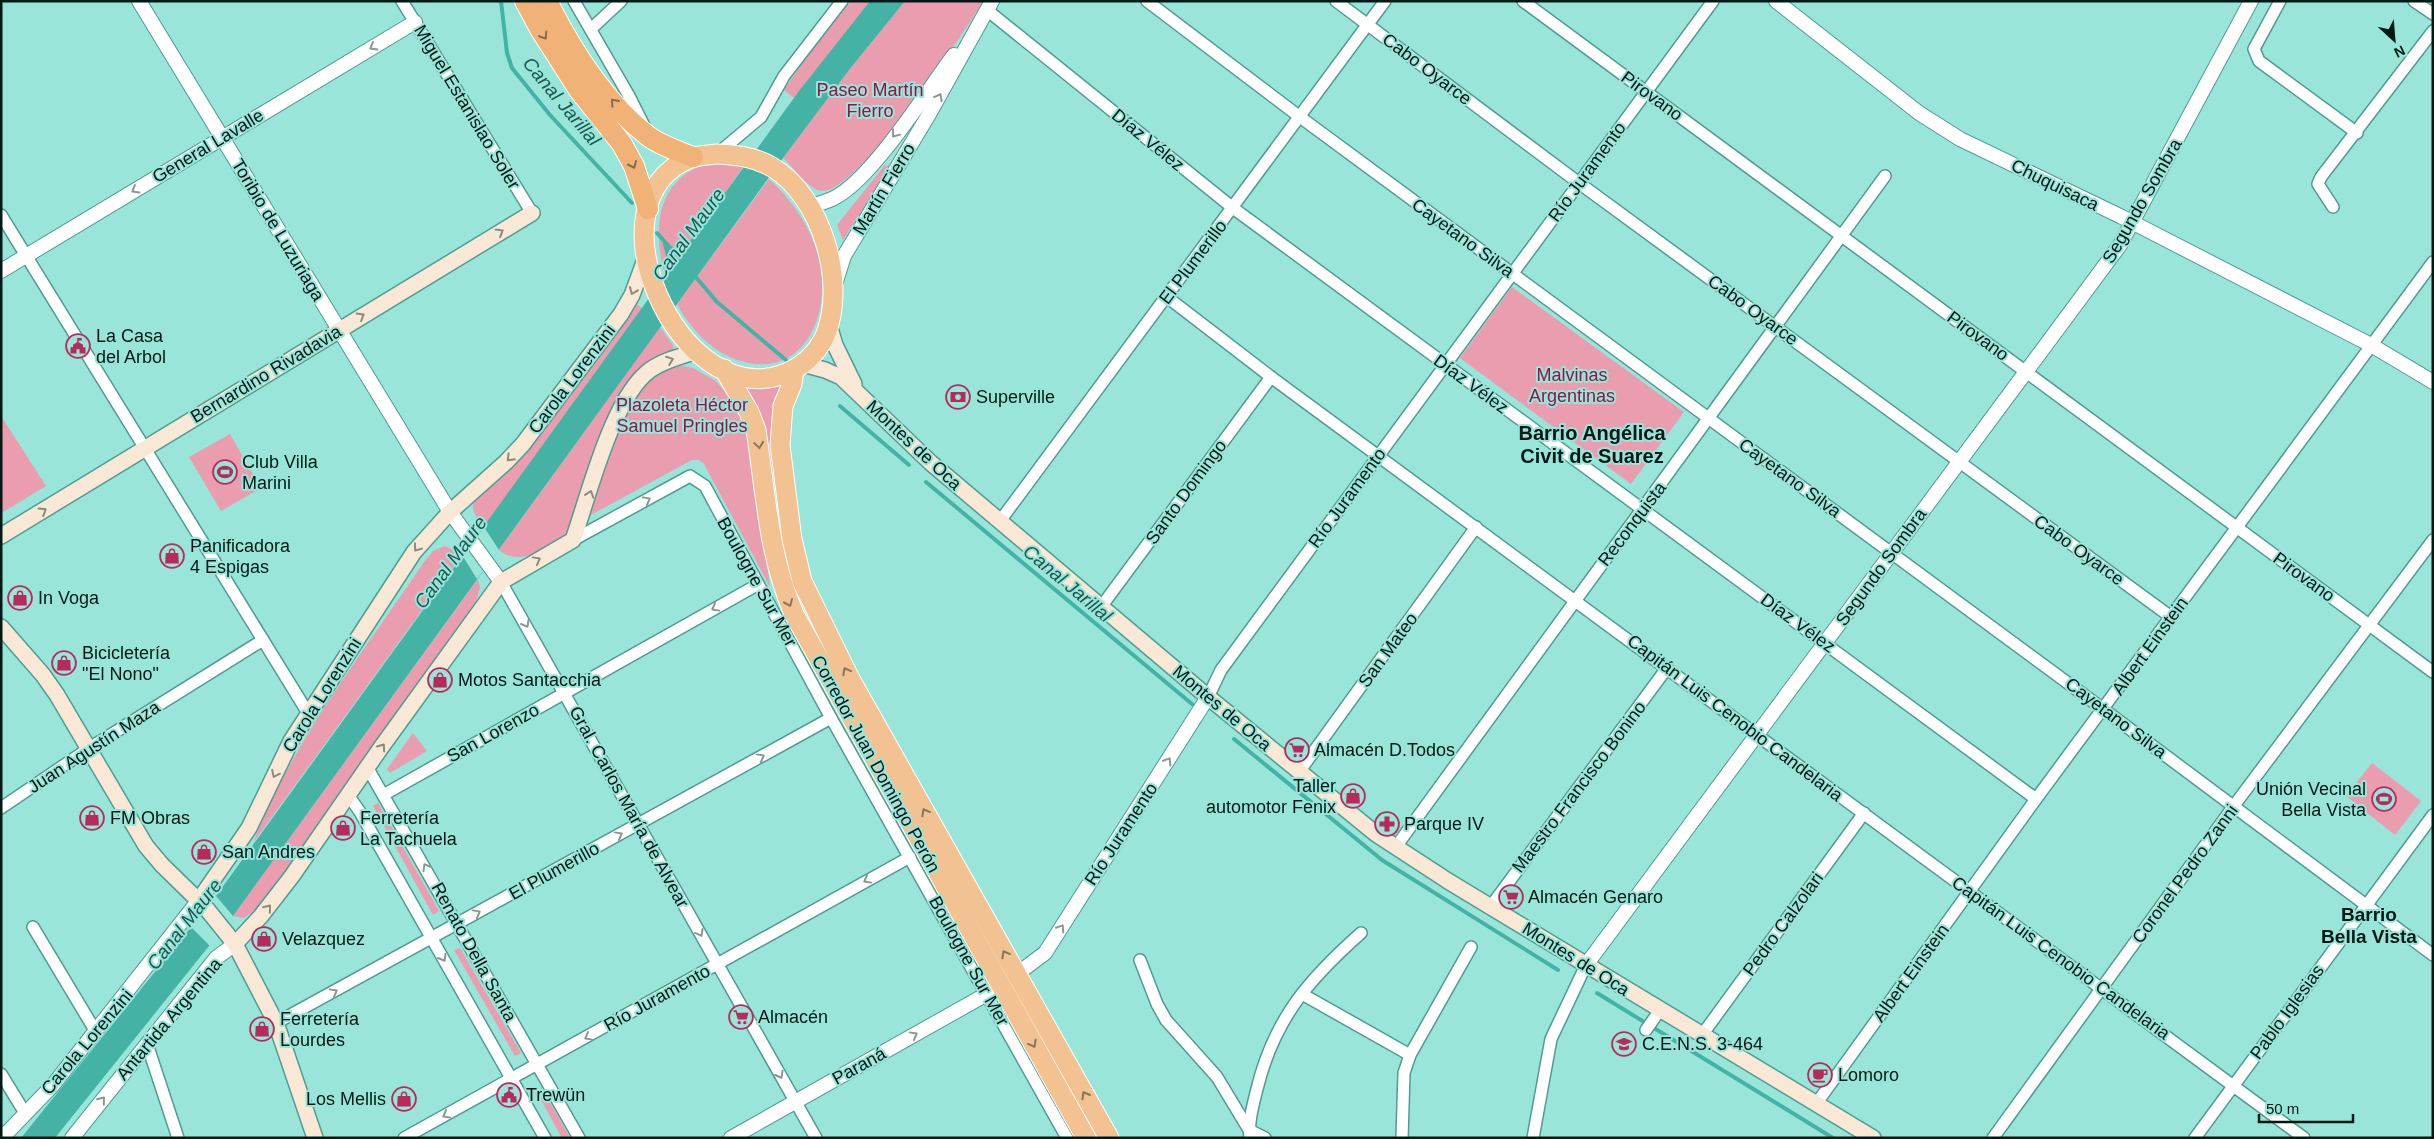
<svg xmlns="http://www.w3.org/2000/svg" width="2434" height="1139" viewBox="0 0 2434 1139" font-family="Helvetica,sans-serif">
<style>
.green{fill:#e99daf}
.water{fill:#44b3a6}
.pier{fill:#99e5da}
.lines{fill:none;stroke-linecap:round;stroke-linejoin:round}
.stream{stroke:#44b3a6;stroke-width:4}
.minor-casing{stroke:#519c92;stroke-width:14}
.tertiary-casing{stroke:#519c92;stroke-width:16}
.secondary-casing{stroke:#519c92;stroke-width:18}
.trunk-casing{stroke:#fff;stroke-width:21}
.motorway-casing{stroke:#fff;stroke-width:22}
.minor{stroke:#fff;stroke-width:11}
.tertiary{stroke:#fff;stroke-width:14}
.secondary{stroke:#fae8d6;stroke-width:15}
.trunk{stroke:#f3c292;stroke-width:19}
.motorway{stroke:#f0b277;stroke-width:20}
.oneway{stroke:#846d4b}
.oneway2{stroke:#8c9896}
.oneway3{stroke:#8a8b7f}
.oneway4{stroke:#86765a}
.labels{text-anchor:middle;stroke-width:4;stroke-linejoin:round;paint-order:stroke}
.street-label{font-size:18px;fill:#001915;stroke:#99e5da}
.park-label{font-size:18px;fill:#8f1544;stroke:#99e5da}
.poi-label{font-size:18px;fill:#001915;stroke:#99e5da;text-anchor:start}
.water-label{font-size:19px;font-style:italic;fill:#1a5851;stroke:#99e5da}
.neighbourhood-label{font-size:19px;font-weight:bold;fill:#001915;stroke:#99e5da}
.quarter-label{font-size:20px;font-weight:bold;fill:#001915;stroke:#99e5da}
</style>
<rect width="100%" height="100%" fill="#99e5da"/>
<g class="green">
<polygon points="851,1 870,1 794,98 784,90 810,52"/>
<path d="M905,1H983C964,34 858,191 823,191C809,191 794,167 783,158L849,70Z"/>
<path d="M719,161L744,166L665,277C651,225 657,172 719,161Z"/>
<polygon points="885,165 890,167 843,240 837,225"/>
<path d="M769,179C791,199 810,226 818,255C833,306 809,378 744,362C715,355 691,330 677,304Z"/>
<polygon points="1512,287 1684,412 1631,484 1460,358"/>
<path d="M636,304L642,308L484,527C478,519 470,511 474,501L515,463Z"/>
<path d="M660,327L673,345L674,351L649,362L569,531C552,547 520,568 499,550Z"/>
<path d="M683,366L693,368L716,381L733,401L749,431L770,587L704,464L699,460H692L589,516C603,475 620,403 654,376C662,370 673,368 683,366Z"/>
<polygon points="746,386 784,386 771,427 775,471 769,472 757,409"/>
<polygon points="1,416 46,486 3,512 1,510"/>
<polygon points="230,434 261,488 221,511 189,457"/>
<path d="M445,546L462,555L253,843C293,740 363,653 424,562L433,551Z"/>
<polygon points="478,579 480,588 476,601 338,798 259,907 244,918 233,916"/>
<polygon points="413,733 427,751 390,773 387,769"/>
<polygon points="2372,763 2421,801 2395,835 2346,796"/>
<polygon points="378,803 439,911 433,915 373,806"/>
<polygon points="460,948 521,1053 515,1056 454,950"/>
<polygon points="542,1088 570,1138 562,1138 536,1091"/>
</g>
<polygon class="water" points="870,1 905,1 849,70 783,158 233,916 55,1138 21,1138 216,896 799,91"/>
<g class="pier">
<polygon points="484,527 499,550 477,579 462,555"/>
<polygon points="216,896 233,916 210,946 191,927"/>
</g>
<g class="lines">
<g class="stream">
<polyline points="501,1 507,53 512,68 550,115 632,203"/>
<polyline points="657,233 681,260"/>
<polyline points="665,244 673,273"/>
<polyline points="694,275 717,302 786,360"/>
<polyline points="840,406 909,465"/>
<polyline points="926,482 1192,704"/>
<polyline points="1234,739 1382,860 1558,970"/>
<polyline points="1597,993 1833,1138"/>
</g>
<g class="minor-casing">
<g id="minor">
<polyline points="402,1 532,213"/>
<polyline points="574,1 629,96 644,126"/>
<polyline points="1147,1 1300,117 2103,709 2433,955"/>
<polyline points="1336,1 1579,183 2171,617"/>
<polyline points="1523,1 2433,672"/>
<polyline points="2280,1 2254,49 2259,61 2357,133"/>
<polyline points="2414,1 2433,14"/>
<polyline points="987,10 1233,208 2036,799"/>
<polyline points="591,29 621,1"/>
<polyline points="717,154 761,117 784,76 842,1"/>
<polyline points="2333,207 2318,184 2321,177 2433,31"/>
<polyline points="1,215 308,713"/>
<polyline points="1167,297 1271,377 2304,1138"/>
<polyline points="1000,521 1385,1"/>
<polyline points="573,540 690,476 705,486 831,718 1067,1138"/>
<polyline points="501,582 816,1138"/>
<polyline points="1101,607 1271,377"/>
<polyline points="1208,697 1221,670 1713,1"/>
<polyline points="367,767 579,1138"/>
<polyline points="1299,772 1476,527"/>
<polyline points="385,794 757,585"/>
<polyline points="348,795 360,812 545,1138"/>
<polyline points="1,808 88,749 263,640"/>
<polyline points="1395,848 1885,176"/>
<polyline points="1491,906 1667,668"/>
<polyline points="33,927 96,1032"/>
<polyline points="1140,960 1157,1004 1166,1020 1217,1077 1249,1130 1265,1138"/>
<polyline points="1302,994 1410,1055"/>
<polyline points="276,1023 831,718"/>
<polyline points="1646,1030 1660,1010"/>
<polyline points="1702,1035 1864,813"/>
<polyline points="147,1044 178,1138"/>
<polyline points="1,1074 25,1113"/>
<polyline points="1816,1104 2036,799 2433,262"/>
<polyline points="404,1138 910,857"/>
<path d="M1250,1138C1248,1122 1253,1105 1257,1089C1274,1019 1309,979 1361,933"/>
<polyline points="1402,1138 1404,1073 1410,1055 1471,947"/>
<polyline points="1533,1138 1551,1039 1586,965"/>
<polyline points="1993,1138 2233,807 2433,540"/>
<polyline points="2195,1138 2433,815"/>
</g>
</g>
<g class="tertiary-casing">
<g id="tertiary">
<polyline points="139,1 450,512 501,582"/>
<polyline points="1776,1 1919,113 1960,139 2120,216 2371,345 2433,382"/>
<path d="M809,207C817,204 826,202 834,198C872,179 927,91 954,55"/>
<polyline points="1,271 415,22"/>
<polyline points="835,284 844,256 928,116 992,1"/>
<polyline points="1586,965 2120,245 2251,1"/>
<polyline points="2,1138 53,1085 199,900"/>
<polyline points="72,1138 216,958 235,944"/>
<polyline points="731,1138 1001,986 1045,953 1208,697"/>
</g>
</g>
<g class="secondary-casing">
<g id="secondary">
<polyline points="829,325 835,345 854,384"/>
<polyline points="803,364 825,370 841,377 931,463 1208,697 1376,834 1448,881 1873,1138"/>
<polyline points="1,536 532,213"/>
<polyline points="1,627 43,675 57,695 146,846 162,865 206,908 235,944 276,1023 315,1138"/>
<polyline points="199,900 249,828 291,741 414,552 450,512 506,462 523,444 621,314 632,295 646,257"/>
<path d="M235,944L261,916L292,876L380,749L501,582L573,540C589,495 612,398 650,370C664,360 682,356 697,351"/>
</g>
</g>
<g class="trunk-casing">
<g id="trunk">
<path d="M717,154C737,155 755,157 772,167C822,197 847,283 825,336C816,355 801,368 781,375C678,409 585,199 691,158C699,155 709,155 717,154Z"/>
<path d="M724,369L749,412L756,430C766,494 768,554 794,614L1086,1138"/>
<polyline points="794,370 792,384 783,406 780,445 792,539 802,581 850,679 1109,1138"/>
</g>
</g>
<g class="motorway-casing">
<g id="motorway">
<polyline points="525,1 540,29 579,90 622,144 634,166 648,209"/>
<path d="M547,1C571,49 604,102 648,136C661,146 678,151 693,157"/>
</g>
</g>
<use href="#minor" class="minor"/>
<use href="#tertiary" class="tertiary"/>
<use href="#secondary" class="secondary"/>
<use href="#trunk" class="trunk"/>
<use href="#motorway" class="motorway"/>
</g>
<defs><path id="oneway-chevron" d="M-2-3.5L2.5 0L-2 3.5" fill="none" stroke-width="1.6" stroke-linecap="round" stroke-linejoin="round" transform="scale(1.25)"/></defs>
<g class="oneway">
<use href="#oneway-chevron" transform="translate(544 36) rotate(57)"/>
<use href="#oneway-chevron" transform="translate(614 102) rotate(-132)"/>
<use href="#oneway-chevron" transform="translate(633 165) rotate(66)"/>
</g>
<g class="oneway2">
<use href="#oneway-chevron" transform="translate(373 47) rotate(149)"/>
<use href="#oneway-chevron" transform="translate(939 97) rotate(-61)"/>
<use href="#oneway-chevron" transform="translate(895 134) rotate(127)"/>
<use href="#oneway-chevron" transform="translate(135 190) rotate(149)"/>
<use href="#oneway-chevron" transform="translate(647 500) rotate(-29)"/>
<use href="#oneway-chevron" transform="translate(715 608) rotate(151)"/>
<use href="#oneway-chevron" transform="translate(526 624) rotate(60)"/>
<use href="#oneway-chevron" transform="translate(761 757) rotate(-29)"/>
<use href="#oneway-chevron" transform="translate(1168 761) rotate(-57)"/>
<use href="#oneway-chevron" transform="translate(619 835) rotate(-29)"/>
<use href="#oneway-chevron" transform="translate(426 867) rotate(-120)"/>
<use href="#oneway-chevron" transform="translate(867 880) rotate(151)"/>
<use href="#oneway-chevron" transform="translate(477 913) rotate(-29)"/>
<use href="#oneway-chevron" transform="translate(1061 928) rotate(-57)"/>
<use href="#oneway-chevron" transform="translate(700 933) rotate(61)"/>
<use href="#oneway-chevron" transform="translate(443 958) rotate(60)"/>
<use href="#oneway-chevron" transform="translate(334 992) rotate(-29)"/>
<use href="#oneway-chevron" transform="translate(914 1035) rotate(-29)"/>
<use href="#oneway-chevron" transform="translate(588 1037) rotate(151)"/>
<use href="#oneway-chevron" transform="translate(780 1075) rotate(60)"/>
<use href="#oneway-chevron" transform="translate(102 1100) rotate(-51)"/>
<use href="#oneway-chevron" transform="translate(446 1115) rotate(151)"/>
</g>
<g class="oneway3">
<use href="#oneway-chevron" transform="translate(500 232) rotate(-31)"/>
<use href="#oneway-chevron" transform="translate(633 291) rotate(112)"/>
<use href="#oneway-chevron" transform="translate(361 316) rotate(-31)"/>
<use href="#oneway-chevron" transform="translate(670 360) rotate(-21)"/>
<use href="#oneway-chevron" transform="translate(510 458) rotate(135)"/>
<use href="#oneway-chevron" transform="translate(590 494) rotate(-71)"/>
<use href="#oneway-chevron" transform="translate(43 511) rotate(-32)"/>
<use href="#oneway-chevron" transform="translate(417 548) rotate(127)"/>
<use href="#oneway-chevron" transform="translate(537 560) rotate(-29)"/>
<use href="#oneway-chevron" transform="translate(382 747) rotate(-55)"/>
<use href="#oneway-chevron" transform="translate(275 774) rotate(116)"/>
<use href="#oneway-chevron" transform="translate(268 908) rotate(-51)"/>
</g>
<g class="oneway4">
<use href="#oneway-chevron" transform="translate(759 445) rotate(82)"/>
<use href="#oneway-chevron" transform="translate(789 603) rotate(66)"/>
<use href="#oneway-chevron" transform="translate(846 671) rotate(-118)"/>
<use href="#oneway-chevron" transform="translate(925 812) rotate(-119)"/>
<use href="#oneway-chevron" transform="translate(1005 954) rotate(-119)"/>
<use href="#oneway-chevron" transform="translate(1033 1044) rotate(61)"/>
<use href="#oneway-chevron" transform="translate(1085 1095) rotate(-120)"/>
</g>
<defs>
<g id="civic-ring" transform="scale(1.25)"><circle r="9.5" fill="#99e5da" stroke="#b72a5d" stroke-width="1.5"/><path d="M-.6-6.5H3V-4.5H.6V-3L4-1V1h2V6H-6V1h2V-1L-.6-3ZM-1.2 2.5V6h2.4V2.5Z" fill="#b72a5d"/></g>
<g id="bank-ring" transform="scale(1.25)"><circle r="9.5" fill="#99e5da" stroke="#b72a5d" stroke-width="1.5"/><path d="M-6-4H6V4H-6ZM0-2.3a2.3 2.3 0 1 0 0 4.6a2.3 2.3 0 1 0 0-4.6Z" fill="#b72a5d"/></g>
<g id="stadium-ring" transform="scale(1.25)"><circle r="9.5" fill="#99e5da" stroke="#b72a5d" stroke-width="1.5"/><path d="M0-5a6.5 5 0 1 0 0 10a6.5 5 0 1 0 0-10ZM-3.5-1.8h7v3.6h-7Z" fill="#b72a5d"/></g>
<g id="shop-ring" transform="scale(1.25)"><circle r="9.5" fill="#99e5da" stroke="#b72a5d" stroke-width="1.5"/><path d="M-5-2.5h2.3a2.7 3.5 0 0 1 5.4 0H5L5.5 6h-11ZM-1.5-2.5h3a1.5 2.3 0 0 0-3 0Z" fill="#b72a5d"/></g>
<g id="supermarket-ring" transform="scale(1.25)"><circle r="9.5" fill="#99e5da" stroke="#b72a5d" stroke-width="1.5"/><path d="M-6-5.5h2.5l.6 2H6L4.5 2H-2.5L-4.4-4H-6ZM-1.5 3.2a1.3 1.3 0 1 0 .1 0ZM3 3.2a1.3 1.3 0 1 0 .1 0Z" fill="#b72a5d"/></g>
<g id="pharmacy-ring" transform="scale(1.25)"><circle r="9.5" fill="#99e5da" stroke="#b72a5d" stroke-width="1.5"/><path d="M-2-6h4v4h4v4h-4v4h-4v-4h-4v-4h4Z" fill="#b72a5d"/></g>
<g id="school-ring" transform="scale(1.25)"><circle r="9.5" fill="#99e5da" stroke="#b72a5d" stroke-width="1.5"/><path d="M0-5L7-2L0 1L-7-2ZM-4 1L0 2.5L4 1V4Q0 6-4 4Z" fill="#b72a5d"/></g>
<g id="cafe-ring" transform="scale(1.25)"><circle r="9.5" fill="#99e5da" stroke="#b72a5d" stroke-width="1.5"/><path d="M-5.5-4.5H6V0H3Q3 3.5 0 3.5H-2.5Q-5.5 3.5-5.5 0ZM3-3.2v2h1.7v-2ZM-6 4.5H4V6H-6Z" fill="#b72a5d"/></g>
</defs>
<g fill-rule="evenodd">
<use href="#civic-ring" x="78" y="346"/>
<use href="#bank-ring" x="958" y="397"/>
<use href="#stadium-ring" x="225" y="472"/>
<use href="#shop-ring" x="172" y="556"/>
<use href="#shop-ring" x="20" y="598"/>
<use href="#shop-ring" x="64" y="663"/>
<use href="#shop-ring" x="440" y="680"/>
<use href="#supermarket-ring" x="1297" y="750"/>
<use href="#shop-ring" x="1353" y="796"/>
<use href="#stadium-ring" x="2384" y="799"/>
<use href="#shop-ring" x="92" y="818"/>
<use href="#pharmacy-ring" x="1387" y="824"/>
<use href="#shop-ring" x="343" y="828"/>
<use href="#shop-ring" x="204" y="852"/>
<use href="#supermarket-ring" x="1511" y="897"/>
<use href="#shop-ring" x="264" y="939"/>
<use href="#supermarket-ring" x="741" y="1017"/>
<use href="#shop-ring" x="262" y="1029"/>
<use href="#school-ring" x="1624" y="1044"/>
<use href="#cafe-ring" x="1820" y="1075"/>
<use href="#civic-ring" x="509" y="1095"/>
<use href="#shop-ring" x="404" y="1099"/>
</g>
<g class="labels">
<g class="street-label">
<text transform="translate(1427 69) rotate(37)" y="6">Cabo Oyarce</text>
<text transform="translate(1652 96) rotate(36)" y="6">Pirovano</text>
<text transform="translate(467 107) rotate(59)" y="6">Miguel Estanislao Soler</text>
<text transform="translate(1148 140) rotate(39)" y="6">Díaz Vélez</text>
<text transform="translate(208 146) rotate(-31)" y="6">General Lavalle</text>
<text transform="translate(1587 172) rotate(-54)" y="6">Río Juramento</text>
<text transform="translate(2055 185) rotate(26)" y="6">Chuquisaca</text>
<text transform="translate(884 189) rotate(-59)" y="6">Martín Fierro</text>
<text transform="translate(2142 201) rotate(-60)" y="6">Segundo Sombra</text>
<text transform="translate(278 230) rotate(59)" y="6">Toribio de Luzuriaga</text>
<text transform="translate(1463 238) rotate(36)" y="6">Cayetano Silva</text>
<text transform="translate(1193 262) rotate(-53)" y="6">El Plumerillo</text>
<text transform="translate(1753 310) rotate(36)" y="6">Cabo Oyarce</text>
<text transform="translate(1978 336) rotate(36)" y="6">Pirovano</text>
<text transform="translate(266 374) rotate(-31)" y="6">Bernardino Rivadavia</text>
<text transform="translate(572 379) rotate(-53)" y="6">Carola Lorenzini</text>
<text transform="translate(1471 384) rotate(36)" y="6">Díaz Vélez</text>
<text transform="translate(914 445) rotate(43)" y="6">Montes de Oca</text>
<text transform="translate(1790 478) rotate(36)" y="6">Cayetano Silva</text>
<text transform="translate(1186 492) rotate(-54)" y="6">Santo Domingo</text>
<text transform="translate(1347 498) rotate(-54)" y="6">Río Juramento</text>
<text transform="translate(1632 524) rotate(-53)" y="6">Reconquista</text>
<text transform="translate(2079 550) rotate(36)" y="6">Cabo Oyarce</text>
<text transform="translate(1881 567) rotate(-54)" y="6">Segundo Sombra</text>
<text transform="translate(2304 577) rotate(36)" y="6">Pirovano</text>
<text transform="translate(757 582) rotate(61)" y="6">Boulogne Sur Mer</text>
<text transform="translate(1798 623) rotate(36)" y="6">Díaz Vélez</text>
<text transform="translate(2150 646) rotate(-54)" y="6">Albert Einstein</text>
<text transform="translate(1388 650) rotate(-54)" y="6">San Mateo</text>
<text transform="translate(322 695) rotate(-58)" y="6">Carola Lorenzini</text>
<text transform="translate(1222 708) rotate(40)" y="6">Montes de Oca</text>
<text transform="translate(1735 718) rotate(37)" y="6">Capitán Luis Cenobio Candelaria</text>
<text transform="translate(2116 718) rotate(37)" y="6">Cayetano Silva</text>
<text transform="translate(493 733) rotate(-29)" y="6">San Lorenzo</text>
<text transform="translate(94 747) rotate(-33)" y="6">Juan Agustín Maza</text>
<text transform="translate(876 764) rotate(61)" y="6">Corredor Juan Domingo Perón</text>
<text transform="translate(1579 787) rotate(-53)" y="6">Maestro Francisco Bonino</text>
<text transform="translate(629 807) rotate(61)" y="6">Gral. Carlos María de Alvear</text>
<text transform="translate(1121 834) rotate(-57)" y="6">Río Juramento</text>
<text transform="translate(554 871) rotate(-29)" y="6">El Plumerillo</text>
<text transform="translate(2185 874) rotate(-54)" y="6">Coronel Pedro Zanni</text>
<text transform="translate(1783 924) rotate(-54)" y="6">Pedro Calzolari</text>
<text transform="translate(474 952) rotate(61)" y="6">Renato Della Santa</text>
<text transform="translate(2061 958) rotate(36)" y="6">Capitán Luis Cenobio Candelaria</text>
<text transform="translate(1576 959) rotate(32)" y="6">Montes de Oca</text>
<text transform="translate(969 961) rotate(61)" y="6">Boulogne Sur Mer</text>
<text transform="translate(1911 973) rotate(-54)" y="6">Albert Einstein</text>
<text transform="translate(657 998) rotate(-29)" y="6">Río Juramento</text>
<text transform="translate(2287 1012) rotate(-54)" y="6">Pablo Iglesias</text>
<text transform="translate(169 1019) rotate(-50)" y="6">Antartida Argentina</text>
<text transform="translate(87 1042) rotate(-50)" y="6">Carola Lorenzini</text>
<text transform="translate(859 1066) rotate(-29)" y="6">Paraná</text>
</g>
<g class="park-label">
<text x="870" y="96">Paseo Martín<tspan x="870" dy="21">Fierro</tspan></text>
<text x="1572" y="381">Malvinas<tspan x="1572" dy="21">Argentinas</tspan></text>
<text x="682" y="411">Plazoleta Héctor<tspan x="682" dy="21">Samuel Pringles</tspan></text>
</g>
<g class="poi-label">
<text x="96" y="342">La Casa<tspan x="96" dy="21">del Arbol</tspan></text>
<text x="976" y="403">Superville</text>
<text x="242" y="468">Club Villa<tspan x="242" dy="21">Marini</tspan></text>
<text x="190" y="552">Panificadora<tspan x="190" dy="21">4 Espigas</tspan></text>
<text x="38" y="604">In Voga</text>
<text x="82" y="659">Bicicletería<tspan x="82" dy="21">"El Nono"</tspan></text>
<text x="458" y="686">Motos Santacchia</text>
<text x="1314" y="756">Almacén D.Todos</text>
<text x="1336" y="792" text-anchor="end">Taller<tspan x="1336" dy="21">automotor Fenix</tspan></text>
<text x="2366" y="795" text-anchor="end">Unión Vecinal<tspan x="2366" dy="21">Bella Vista</tspan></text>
<text x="110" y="824">FM Obras</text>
<text x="360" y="824">Ferretería<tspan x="360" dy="21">La Tachuela</tspan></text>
<text x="1404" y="830">Parque IV</text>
<text x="222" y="858">San Andres</text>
<text x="1528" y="903">Almacén Genaro</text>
<text x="282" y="945">Velazquez</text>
<text x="758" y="1023">Almacén</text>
<text x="280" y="1025">Ferretería<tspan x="280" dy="21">Lourdes</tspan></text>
<text x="1642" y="1050">C.E.N.S. 3-464</text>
<text x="1838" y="1081">Lomoro</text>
<text x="526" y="1101">Trewün</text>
<text x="386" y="1105" text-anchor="end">Los Mellis</text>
</g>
<g class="water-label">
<text transform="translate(562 101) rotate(50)" y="7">Canal Jarillal</text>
<text transform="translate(688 234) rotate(-54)" y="7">Canal Maure</text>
<text transform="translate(450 562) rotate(-54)" y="7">Canal Maure</text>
<text transform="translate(1068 583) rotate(40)" y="7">Canal Jarillal</text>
<text transform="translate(184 924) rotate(-52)" y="7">Canal Maure</text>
</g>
<g class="neighbourhood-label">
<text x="2369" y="921">Barrio<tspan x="2369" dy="22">Bella Vista</tspan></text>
</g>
<g class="quarter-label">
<text x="1592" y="440">Barrio Angélica<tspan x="1592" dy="23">Civit de Suarez</tspan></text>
</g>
</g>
<rect width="2434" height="1139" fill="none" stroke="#001915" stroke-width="5"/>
<g transform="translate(2394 40) rotate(154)" stroke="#99e5da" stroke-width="4" paint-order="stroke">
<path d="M0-4L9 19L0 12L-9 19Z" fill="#001915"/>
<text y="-8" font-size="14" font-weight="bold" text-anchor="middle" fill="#001915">N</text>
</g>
<path d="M2259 1114v8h94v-8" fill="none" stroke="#001915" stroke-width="2.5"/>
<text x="2266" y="1114" font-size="15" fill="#001915" stroke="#99e5da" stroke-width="4" paint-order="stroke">50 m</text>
</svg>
